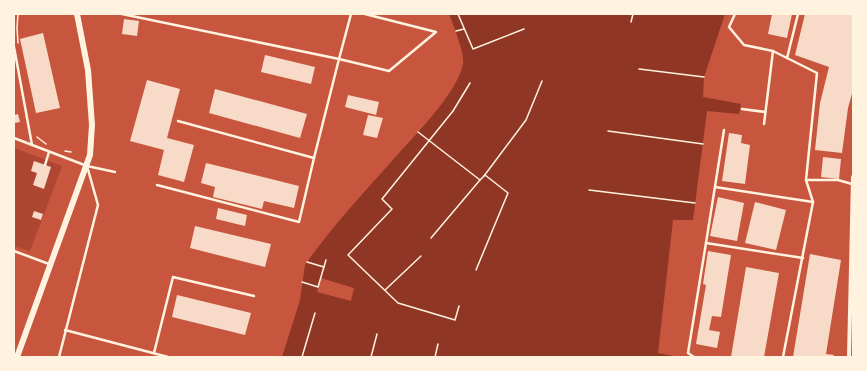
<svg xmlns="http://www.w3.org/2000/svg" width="867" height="371" viewBox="0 0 867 371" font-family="Raleway,sans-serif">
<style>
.green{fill:#ae4732}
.water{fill:#8f3625}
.pier{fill:#c8553d}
.building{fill:#f7dbc8}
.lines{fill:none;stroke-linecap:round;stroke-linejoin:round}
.path{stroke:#fff3e0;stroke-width:1.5}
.service{stroke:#fff3e0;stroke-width:2.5}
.minor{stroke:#fff3e0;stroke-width:4}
.tertiary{stroke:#fff3e0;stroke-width:6}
</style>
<rect width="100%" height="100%" fill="#c8553d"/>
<polygon class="green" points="14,148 62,166 30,251 14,246"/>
<path class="water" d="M449,14H725L704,77L703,97L741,104L739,114L707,111L693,220H673L658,353L678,357H282L300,300L305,265L307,262C335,223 368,188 400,152C419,131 458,91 463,64C465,54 453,24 449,14Z"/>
<polygon class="pier" points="321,278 354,288 351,301 317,292"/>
<g class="building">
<polygon points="772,14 792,14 787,38 768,34"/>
<polygon points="805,14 853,14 853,90 848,108 842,153 815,150 820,103 829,67 795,55"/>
<polygon points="124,19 139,21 137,36 122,34"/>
<polygon points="43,33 60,108 36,113 20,39"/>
<polygon points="265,55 315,67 311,84 261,72"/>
<polygon points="147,80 180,89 167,138 194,145 184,182 158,175 164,150 130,141"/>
<polygon points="215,89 307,114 300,138 209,113"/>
<polygon points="348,95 379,102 376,115 345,107"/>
<polygon points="18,114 20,122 15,123 14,115"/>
<polygon points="368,115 383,118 377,138 363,135"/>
<polygon points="729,133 742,135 741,143 750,145 745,184 722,181"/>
<polygon points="823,157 841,159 839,179 821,177"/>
<polygon points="34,161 51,167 44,189 33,185 37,173 31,171"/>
<polygon points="206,163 299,186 294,208 264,201 262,209 213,197 215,187 201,183"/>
<polygon points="718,197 744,203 737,241 710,236"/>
<polygon points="755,202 786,210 776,250 745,243"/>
<polygon points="218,208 247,215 245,226 216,219"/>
<polygon points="34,211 43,214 41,220 32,217"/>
<polygon points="195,226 271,244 265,267 190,248"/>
<polygon points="708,251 731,255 721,317 712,316 709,330 720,332 717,348 696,344 706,285 703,284"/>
<polygon points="810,254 841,260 826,354 834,355 833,357 793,357"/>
<polygon points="746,267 779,273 764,357 731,357"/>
<polygon points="177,295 251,313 245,335 172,317"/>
</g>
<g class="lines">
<g class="path">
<polyline points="458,14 473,49 524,29"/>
<polyline points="631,22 633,14"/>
<polyline points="456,31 464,29"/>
<polyline points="18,43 17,28 18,14"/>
<polyline points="639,69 704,77"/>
<polyline points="608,131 703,144"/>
<polyline points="418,132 480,180 431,238"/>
<polyline points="37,137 46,144"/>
<polyline points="65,151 71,152"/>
<polyline points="484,176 526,120 542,81"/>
<polyline points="589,190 695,203"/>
<polyline points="307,262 324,267"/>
<polyline points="476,270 508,193 485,175 480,180"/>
<polyline points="302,282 318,287 326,260"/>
<polyline points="385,290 421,256"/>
<polyline points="459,306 455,320 398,303 348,255 392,209 382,199 453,111 470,83"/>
<polyline points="302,357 315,313"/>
<polyline points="371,357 377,334"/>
<polyline points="435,357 438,344"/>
</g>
<g class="service">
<polyline points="122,14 339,59 314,158 178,121"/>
<polyline points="351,14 339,59 389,71 436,32 365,14"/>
<polyline points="735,14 729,27 744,45 773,51 817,73 806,180 813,202 783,357"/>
<polyline points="14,47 32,145"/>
<polyline points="787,58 798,14"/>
<polyline points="742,109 765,112"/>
<polyline points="764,124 773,51"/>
<polyline points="14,138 87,166 115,172"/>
<polyline points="45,165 49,152"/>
<polyline points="806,180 838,180 852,184"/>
<polyline points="157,185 299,222 314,158"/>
<polyline points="715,187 813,202"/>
<polyline points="706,243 724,130"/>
<polyline points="14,251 49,264"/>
<polyline points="65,330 168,357"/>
<polyline points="154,353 173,277 254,296"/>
<polyline points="59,357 98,205 87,166"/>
<polyline points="694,357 688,353 706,243 803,258"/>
</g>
<polyline class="minor" points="849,357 853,177"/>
<polyline class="tertiary" points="17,357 90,155 92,125 88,70 77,14"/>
</g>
<rect width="867" height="371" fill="none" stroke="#fff3e0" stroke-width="30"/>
</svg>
